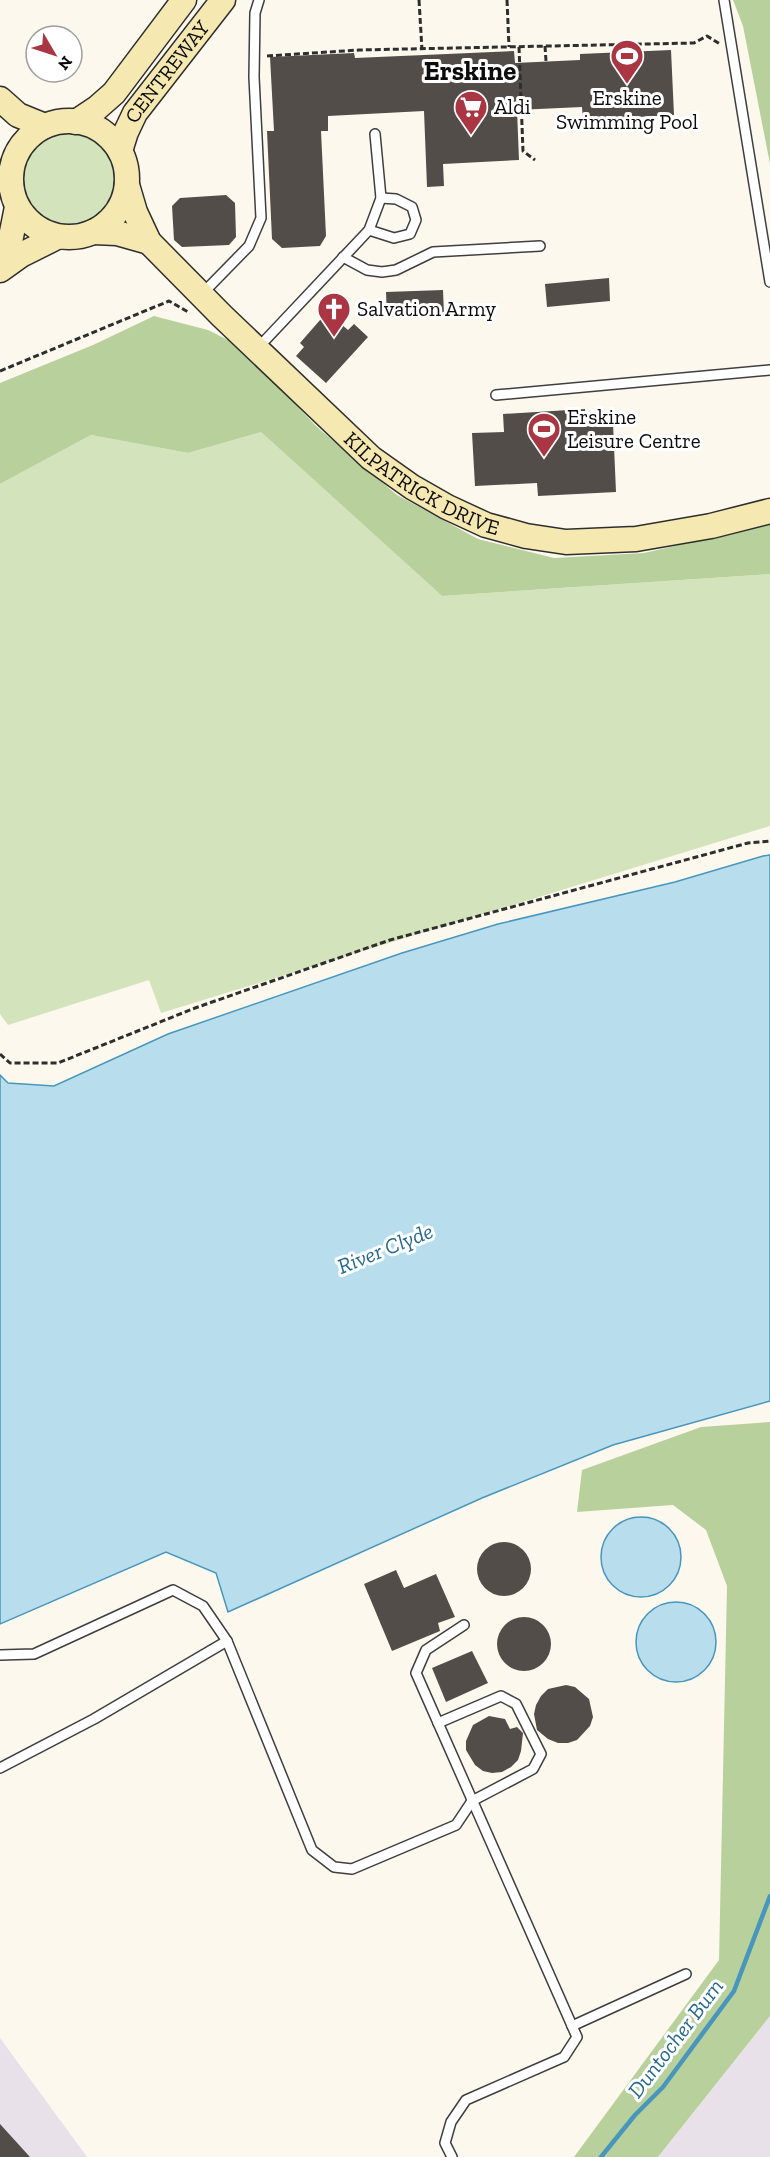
<svg xmlns="http://www.w3.org/2000/svg" width="770" height="2157" viewBox="0 0 770 2157" font-family="'Zilla Slab',serif">
<style>
.industrial{fill:#e8e1ea}
.green{fill:#d3e3bb}
.forest{fill:#b8d19c}
.water{fill:#b8deee;stroke:#4896bc;stroke-width:1.5}
.lines{fill:none;stroke-linecap:round;stroke-linejoin:round}
.stream{stroke:#4896bc;stroke-width:4.5}
.building{fill:#534d4a}
.lane-casing{stroke:#3f3f3f;stroke-width:12}
.secondary-casing{stroke:#2e2e2e;stroke-width:27}
.path{stroke:#2e2e2e;stroke-width:3;stroke-dasharray:6 3;stroke-linecap:butt}
.lane{stroke:#fff;stroke-width:9}
.secondary{stroke:#f5e8b0;stroke-width:24}
.labels{text-anchor:middle;stroke-width:6;stroke-linejoin:round;paint-order:stroke}
.street-label{font-size:21px;fill:#0c0c0c;stroke:#fff}
.poi-label{font-size:21px;fill:#0c0c0c;stroke:#fff;text-anchor:start}
.water-label{font-size:22px;font-style:italic;fill:#25688e;stroke:#fff}
.district-label{font-size:27px;font-weight:bold;fill:#0c0c0c;stroke:#fff}
</style>
<rect width="100%" height="100%" fill="#fdf8ed"/>
<g class="industrial">
<polygon points="770,2016 770,2157 658,2157"/>
<polygon points="0,2038 87,2157 0,2157"/>
</g>
<g class="green">
<circle cx="69" cy="180" r="46"/>
<polygon points="261,432 442,596 770,574 770,826 161,1013 149,980 8,1025 0,1014 0,484 91,435 188,453"/>
</g>
<g class="forest">
<polygon points="733,0 770,0 770,164 743,26"/>
<polygon points="154,316 208,330 238,345 317,427 397,495 478,539 554,558 644,553 770,524 770,574 442,596 261,432 188,453 91,435 0,484 0,383 93,345"/>
<polygon points="770,1422 770,2016 658,2157 574,2157 719,1960 727,1586 706,1530 673,1505 577,1512 582,1470 701,1427"/>
</g>
<g class="water">
<polygon points="770,855 770,1401 613,1445 482,1498 228,1612 216,1573 166,1552 0,1624 0,1075 8,1083 54,1086 168,1034 402,953 498,924 675,882 763,856"/>
<circle cx="641" cy="1557" r="40"/>
<circle cx="676" cy="1642" r="40"/>
</g>
<g class="lines">
<polyline class="stream" points="601,2157 635,2115 663,2087 734,1991 770,1896"/>
</g>
<g class="building">
<polygon points="671,50 674,115 583,120 582,107 517,110 519,160 443,164 444,186 427,187 424,111 328,116 328,131 321,131 326,236 320,246 282,248 272,239 267,131 274,131 270,57 354,53 355,58 514,51 515,63 580,60 580,54"/>
<polygon points="226,195 235,203 236,237 229,245 182,247 174,240 172,206 180,198"/>
<polygon points="609,278 610,301 547,307 545,284"/>
<polygon points="443,290 444,315 387,317 386,292"/>
<polygon points="327,312 348,330 354,324 368,337 326,383 296,356 304,347 300,343"/>
<polygon points="585,409 586,424 613,423 616,492 538,496 537,483 475,486 472,433 504,432 503,414"/>
<circle cx="504" cy="1569" r="27"/>
<polygon points="396,1570 404,1588 436,1574 455,1617 438,1623 440,1631 392,1651 364,1584"/>
<circle cx="524" cy="1644" r="27"/>
<polygon points="472,1651 488,1683 446,1702 432,1668"/>
<polygon points="566,1685 575,1687 589,1699 593,1717 590,1726 577,1740 568,1743 558,1743 548,1739 537,1730 534,1714 536,1705 541,1696 548,1689"/>
<polygon points="489,1716 505,1719 510,1729 517,1727 523,1733 521,1751 518,1760 511,1767 502,1772 492,1773 483,1771 475,1765 466,1750 466,1741 473,1725"/>
<polygon points="0,2124 30,2157 0,2157"/>
</g>
<g class="lines">
<g class="lane-casing">
<g id="lane">
<polyline points="724,0 770,282"/>
<polyline points="369,230 394,238 410,234 416,220 412,207 396,199 381,198"/>
<polyline points="343,257 367,270 382,272 396,270 433,252 540,246"/>
<polyline points="202,294 249,246 261,218 254,77 255,13 259,0"/>
<polyline points="257,349 369,230 381,198 375,134"/>
<polyline points="496,395 770,370"/>
<polyline points="0,1655 34,1654 173,1590 203,1606 227,1641 312,1850 334,1867 352,1869 456,1825 472,1801 533,1769 541,1754 516,1704 501,1696 438,1723"/>
<polyline points="0,1768 94,1719 227,1641"/>
<polyline points="572,2026 686,1974"/>
<polyline points="452,2157 445,2143 451,2122 466,2100 564,2057 577,2037 416,1673 426,1650 464,1625"/>
</g>
</g>
<g class="secondary-casing">
<g id="secondary">
<polyline points="0,99 18,115 45,126"/>
<circle cx="69" cy="179" r="58"/>
<polyline points="76,122 97,108 114,93 184,0"/>
<path id="s1" d="M120,151L126,132L135,113L223,0"/>
<path id="s2" d="M127,185L135,212L149,242L222,316L371,458L412,487L447,507L486,525L526,536L566,542L636,539L711,526L770,511"/>
<polyline points="93,232 117,233 149,242"/>
<polyline points="0,268 9,247 17,207"/>
<polyline points="0,270 21,255 57,237"/>
</g>
</g>
<g class="path">
<polyline points="419,0 422,50"/>
<polyline points="507,0 509,47"/>
<polyline points="624,44 624,52"/>
<polyline points="545,46 546,61"/>
<polyline points="519,47 523,151 535,160"/>
<polyline points="267,56 359,50 694,43 707,36 720,44"/>
<polyline points="0,371 169,301 190,313"/>
<polyline points="0,1054 10,1063 58,1063 195,1008 390,940 748,843 770,841"/>
</g>
<use href="#lane" class="lane"/>
<use href="#secondary" class="secondary"/>
</g>
<defs>
<g id="stadium-pin" transform="scale(1.725)"><path d="M0 17L-7.5 6A9.5 9.5 0 1 1 7.5 6Z" fill="#aa3644" stroke="#fff"/><path d="M0-5a6.5 5 0 1 0 0 10a6.5 5 0 1 0 0-10ZM-3.5-1.8h7v3.6h-7Z" fill="#fff"/></g>
<g id="supermarket-pin" transform="scale(1.725)"><path d="M0 17L-7.5 6A9.5 9.5 0 1 1 7.5 6Z" fill="#aa3644" stroke="#fff"/><path d="M-6-5.5h2.5l.6 2H6L4.5 2H-2.5L-4.4-4H-6ZM-1.5 3.2a1.3 1.3 0 1 0 .1 0ZM3 3.2a1.3 1.3 0 1 0 .1 0Z" fill="#fff"/></g>
<g id="church-pin" transform="scale(1.725)"><path d="M0 17L-7.5 6A9.5 9.5 0 1 1 7.5 6Z" fill="#aa3644" stroke="#fff"/><path d="M-1.2-6h2.4v3.5h3.3v2.4h-3.3V6h-2.4V-.1h-3.3v-2.4h3.3Z" fill="#fff"/></g>
</defs>
<g fill-rule="evenodd">
<use href="#stadium-pin" x="627" y="56"/>
<use href="#supermarket-pin" x="471" y="107"/>
<use href="#church-pin" x="334" y="309"/>
<use href="#stadium-pin" x="544" y="429"/>
</g>
<g class="labels">
<g class="street-label">
<text dy="7" stroke="none"><textPath href="#s1" startOffset="93">CENTREWAY</textPath></text>
<text dy="7" stroke="none"><textPath href="#s2" startOffset="428">KILPATRICK DRIVE</textPath></text>
</g>
<g class="poi-label">
<text x="627" y="105" text-anchor="middle">Erskine<tspan x="627" dy="24">Swimming Pool</tspan></text>
<text x="494" y="114">Aldi</text>
<text x="357" y="316">Salvation Army</text>
<text x="567" y="424">Erskine<tspan x="567" dy="24">Leisure Centre</tspan></text>
</g>
<g class="water-label">
<text transform="translate(385 1248) rotate(-22)" y="8">River Clyde</text>
<text transform="translate(675 2038) rotate(-53)" y="8">Duntocher Burn</text>
</g>
<g class="district-label">
<text x="470" y="80">Erskine</text>
</g>
</g>
<g transform="translate(54 54) rotate(129)"><circle r="28" fill="#ffffff" stroke="#9e9e9e" stroke-width="1.5"/>
<path d="M0-4.5L10 22L0 15L-10 22Z" fill="#aa3644"/>
<text y="-9" font-size="16" font-weight="bold" text-anchor="middle" fill="#0c0c0c">N</text>
</g>
</svg>
